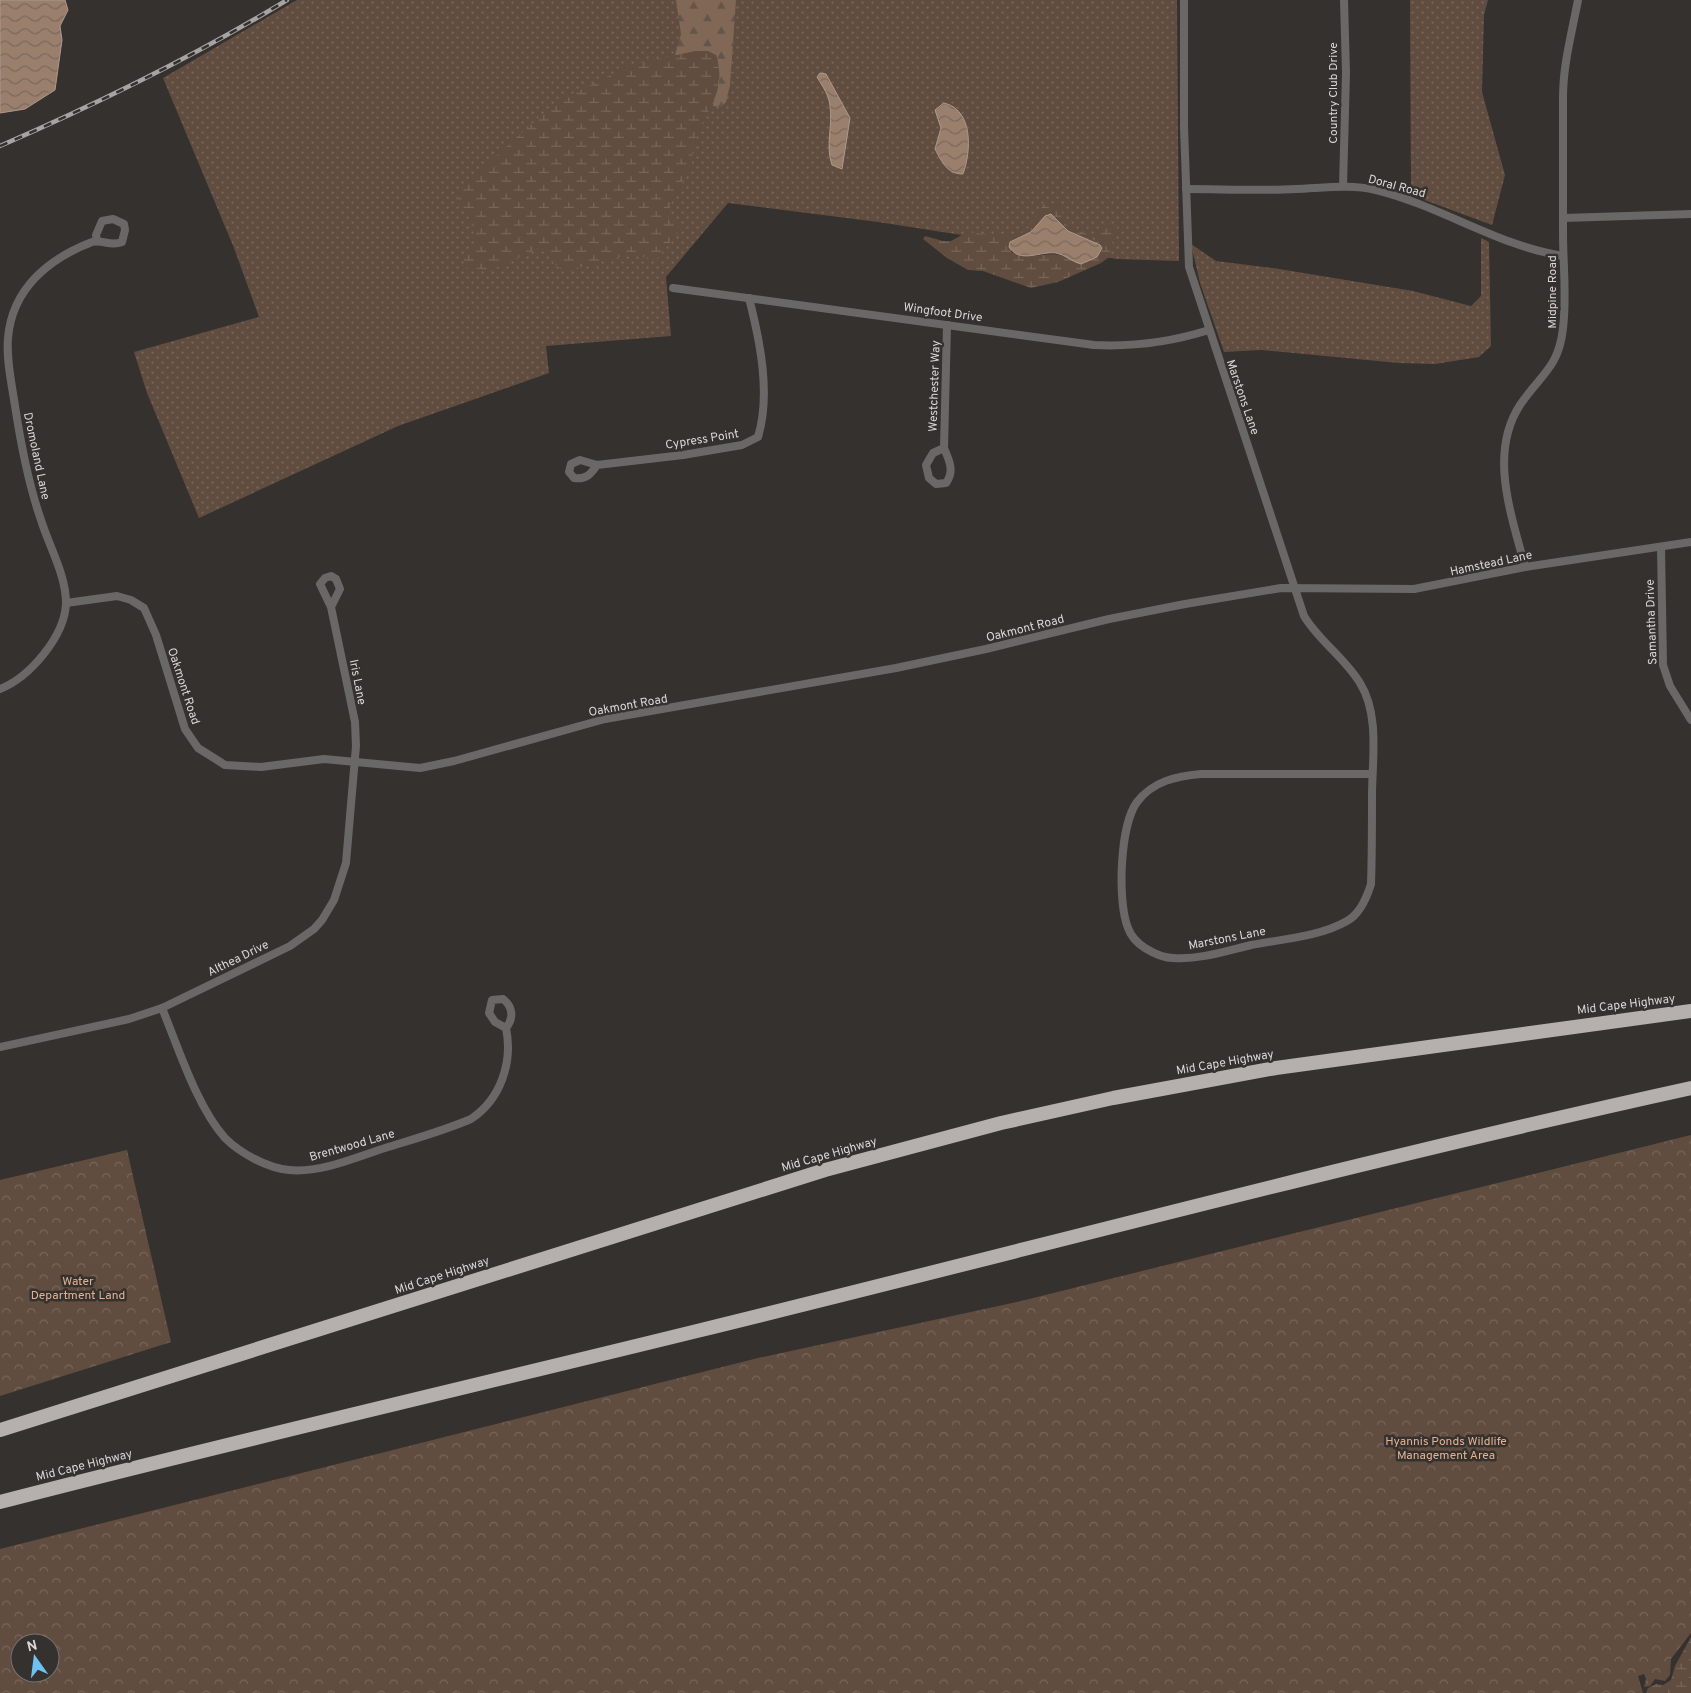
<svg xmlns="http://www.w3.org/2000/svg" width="1691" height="1693" viewBox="0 0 1691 1693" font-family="Overpass,sans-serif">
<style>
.grass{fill:url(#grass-dots)}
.forest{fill:url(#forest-firs)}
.wetland{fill:url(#wetland-marsh);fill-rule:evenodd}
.park{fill:url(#park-crowns);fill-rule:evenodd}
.water{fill:url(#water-waves);stroke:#ad998c}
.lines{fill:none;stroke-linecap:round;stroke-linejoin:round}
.street{stroke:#6a6866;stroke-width:8}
.highway{stroke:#b5b0ad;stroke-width:14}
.rail-casing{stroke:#a7a3a2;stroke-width:4.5}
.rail{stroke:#35312f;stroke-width:2.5;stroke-dasharray:8;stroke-linecap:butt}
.labels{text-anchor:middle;stroke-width:5;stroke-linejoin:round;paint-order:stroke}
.street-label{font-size:12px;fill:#dad7d6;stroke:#35312f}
.park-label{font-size:12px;fill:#e4b291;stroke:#35312f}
</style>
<defs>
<pattern id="grass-dots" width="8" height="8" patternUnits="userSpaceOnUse" patternTransform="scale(1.25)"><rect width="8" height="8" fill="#614d3f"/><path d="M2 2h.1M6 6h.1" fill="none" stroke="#77665a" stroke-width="1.8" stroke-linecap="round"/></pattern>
<pattern id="forest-firs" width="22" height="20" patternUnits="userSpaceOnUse" patternTransform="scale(1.25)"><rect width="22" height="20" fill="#816755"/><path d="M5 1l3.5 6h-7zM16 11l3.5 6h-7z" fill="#64554c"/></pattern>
<pattern id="wetland-marsh" width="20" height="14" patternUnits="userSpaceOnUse" patternTransform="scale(1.25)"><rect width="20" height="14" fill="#614d3f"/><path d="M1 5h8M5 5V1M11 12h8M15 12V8" fill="none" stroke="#77665a"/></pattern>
<pattern id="park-crowns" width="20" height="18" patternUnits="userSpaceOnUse" patternTransform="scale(1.25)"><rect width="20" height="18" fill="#614d3f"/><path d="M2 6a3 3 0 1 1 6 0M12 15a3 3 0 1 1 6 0" fill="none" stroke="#77665a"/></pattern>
<pattern id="water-waves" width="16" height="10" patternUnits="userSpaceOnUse" patternTransform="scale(1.25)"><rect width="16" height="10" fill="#9a7f6c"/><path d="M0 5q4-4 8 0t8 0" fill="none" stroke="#7b695d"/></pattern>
</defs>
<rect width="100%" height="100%" fill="#35312f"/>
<g class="grass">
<polygon points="297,0 1177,0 1179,261 1117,259 878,222 728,203 666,277 671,336 546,346 549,373 398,426 199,518 147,393 134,352 259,317 234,248 163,78"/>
<polygon points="1410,0 1488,0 1484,15 1482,92 1505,175 1492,225 1411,195"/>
<polygon points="1481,238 1489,242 1491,346 1479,357 1435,364 1399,363 1261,350 1224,352 1200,283 1191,244 1216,261 1273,268 1413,291 1471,306 1481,296"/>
</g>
<polygon class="forest" points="676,0 736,0 730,85 726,102 721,107 713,106 719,67 716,55 675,55 681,34"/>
<g class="wetland">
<path d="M695,51H708L716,55C728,92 705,111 694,142C691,151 694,164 689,172C681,187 669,200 668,217L681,229L656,260C621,248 597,267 563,271L553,262L549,250L539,248L491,270L467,268L463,260C481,241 474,218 456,201L462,187L556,102L631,65Z"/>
<path d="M1054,203L1062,208C1063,212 1062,217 1064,221C1068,230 1086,234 1095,234L1104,228L1107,220L1117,227L1108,258L1101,263L1058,282L1031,288L983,271L968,270L947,258L923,239L925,236L943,241H951L967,232L1012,237L1026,231L1044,204ZM1051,214L1068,231L1096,241L1077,263C1050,244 1035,264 1011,252L1012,240L1031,232L1045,216Z"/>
<polygon points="1691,1637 1691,1693 1646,1693 1648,1688 1656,1684 1663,1685 1671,1680 1675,1666"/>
</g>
<g class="park">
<path d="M1691,1135V1633L1671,1659L1670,1675L1665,1681L1655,1679L1650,1686L1644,1687L1646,1679L1644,1674L1638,1676L1643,1693H0V1549L758,1358L1021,1301ZM20,1643H50V1673H20Z"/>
<polygon points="127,1150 171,1342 0,1396 0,1180"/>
</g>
<g class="water">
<polygon points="0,0 65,0 68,10 60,26 62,40 55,90 25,109 0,113"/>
<path d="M820,73L826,74L850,118L842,169L832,165C825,145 833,127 830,106C829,95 823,87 817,77Z"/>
<path d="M944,103C974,110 971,152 963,174C947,174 942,162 935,149L941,128L935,110Z"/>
<path d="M1051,214L1068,231L1100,245L1102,248L1097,257L1081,264C1072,262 1066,255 1056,253C1040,251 1020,264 1009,247L1010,242L1031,232L1045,216Z"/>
</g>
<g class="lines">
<g class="street">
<path d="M1184,0V127L1189,267L1304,616C1319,641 1345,658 1360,683C1380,715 1372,761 1372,796C1372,825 1372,855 1371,884C1367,897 1360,914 1347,921C1319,937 1282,939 1251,945C1226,951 1199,960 1173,958C1163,958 1153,953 1145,948C1137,943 1131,936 1128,928C1117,901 1120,825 1137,802C1153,781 1177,776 1201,774H1372"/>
<polyline points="1343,186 1346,73 1344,0"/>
<path d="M1186,189C1222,189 1260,191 1296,189C1323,188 1350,184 1376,190C1441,206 1498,246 1563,256"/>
<polyline points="1563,218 1691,214"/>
<path d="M673,288L1094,345C1134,347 1171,342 1209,330"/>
<path d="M944,448L933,453L926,465L929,478L936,484L946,483C955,471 949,460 944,448L947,325"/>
<path d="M597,465C591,474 586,480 574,478L569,472L571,464L580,460L597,465L683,455L742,445L758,437C771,394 760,341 749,298"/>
<polyline points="1661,547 1663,665 1670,686 1691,720"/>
<path d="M1525,567C1512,516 1488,454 1520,405C1540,375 1559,368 1563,328C1567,296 1563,265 1563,234C1563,188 1563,143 1563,97C1563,65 1572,32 1578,0"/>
<polyline points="66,603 117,596 131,600 144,608 156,635 185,729 198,748 225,765 261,767 324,759 420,768 454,761 605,719 896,668 986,649 1109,619 1185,604 1281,588 1414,589 1525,567 1691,542"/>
<path d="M0,689C30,677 65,636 66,603C66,575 49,546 41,520C28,483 21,445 15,406C12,385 6,360 8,338C12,289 48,259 92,242C103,239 110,247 122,242L125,230L124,224L113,219L102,221L96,235L97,241"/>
<path d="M162,1008C178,1047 197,1107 225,1138C240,1153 267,1168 289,1170C321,1173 354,1158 385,1148C414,1139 443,1131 471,1119C501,1099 513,1062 506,1028L495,1022L489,1013L492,1000L503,999C513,1007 514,1018 506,1028"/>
<polyline points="0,1047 129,1019 162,1008 290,946 314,929 322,920 334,900 346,863 356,746 355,722 331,607 320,584 325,578 331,576 336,579 340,589 331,607"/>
</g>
<g class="highway">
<polyline points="0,1430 825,1170 1001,1123 1113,1098 1276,1068 1691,1011"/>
<path d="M0,1502C232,1442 465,1388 697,1331C1028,1250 1358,1161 1691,1088"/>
</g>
<g class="rail-casing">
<path id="rail" d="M0,146C99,103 195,56 287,0"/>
</g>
<use href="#rail" class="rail"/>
</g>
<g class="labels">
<g class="street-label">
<text transform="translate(1333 93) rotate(-90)" y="4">Country Club Drive</text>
<text transform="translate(1397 186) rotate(15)" y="4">Doral Road</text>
<text transform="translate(1552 292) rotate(-90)" y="4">Midpine Road</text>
<text transform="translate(943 312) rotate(8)" y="4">Wingfoot Drive</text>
<text transform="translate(934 386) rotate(-88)" y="4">Westchester Way</text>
<text transform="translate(1243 397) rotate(71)" y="4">Marstons Lane</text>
<text transform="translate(702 439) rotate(-9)" y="4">Cypress Point</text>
<text transform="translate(37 456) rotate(78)" y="4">Dromoland Lane</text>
<text transform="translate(1491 563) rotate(-12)" y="4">Hamstead Lane</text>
<text transform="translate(1651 622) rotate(-92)" y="4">Samantha Drive</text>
<text transform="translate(1025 628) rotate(-14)" y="4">Oakmont Road</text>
<text transform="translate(358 682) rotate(79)" y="4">Iris Lane</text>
<text transform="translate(184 686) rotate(72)" y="4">Oakmont Road</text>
<text transform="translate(628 705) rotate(-10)" y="4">Oakmont Road</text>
<text transform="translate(1227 938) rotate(-11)" y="4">Marstons Lane</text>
<text transform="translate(238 958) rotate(-26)" y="4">Althea Drive</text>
<text transform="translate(1626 1004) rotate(-7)" y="4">Mid Cape Highway</text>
<text transform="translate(1225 1062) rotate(-10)" y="4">Mid Cape Highway</text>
<text transform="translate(352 1145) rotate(-16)" y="4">Brentwood Lane</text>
<text transform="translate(829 1154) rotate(-16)" y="4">Mid Cape Highway</text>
<text transform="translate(442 1275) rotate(-18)" y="4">Mid Cape Highway</text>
<text transform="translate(84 1465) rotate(-14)" y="4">Mid Cape Highway</text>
</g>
<g class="park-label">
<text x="78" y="1285">Water<tspan x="78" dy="14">Department Land</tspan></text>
<text x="1446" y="1445">Hyannis Ponds Wildlife<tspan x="1446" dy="14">Management Area</tspan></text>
</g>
</g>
<g transform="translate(35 1658) rotate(346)"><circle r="24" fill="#35312f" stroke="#777372"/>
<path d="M0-4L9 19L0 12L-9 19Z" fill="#6dc2f3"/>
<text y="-8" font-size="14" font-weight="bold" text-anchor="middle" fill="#dad7d6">N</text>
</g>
</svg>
